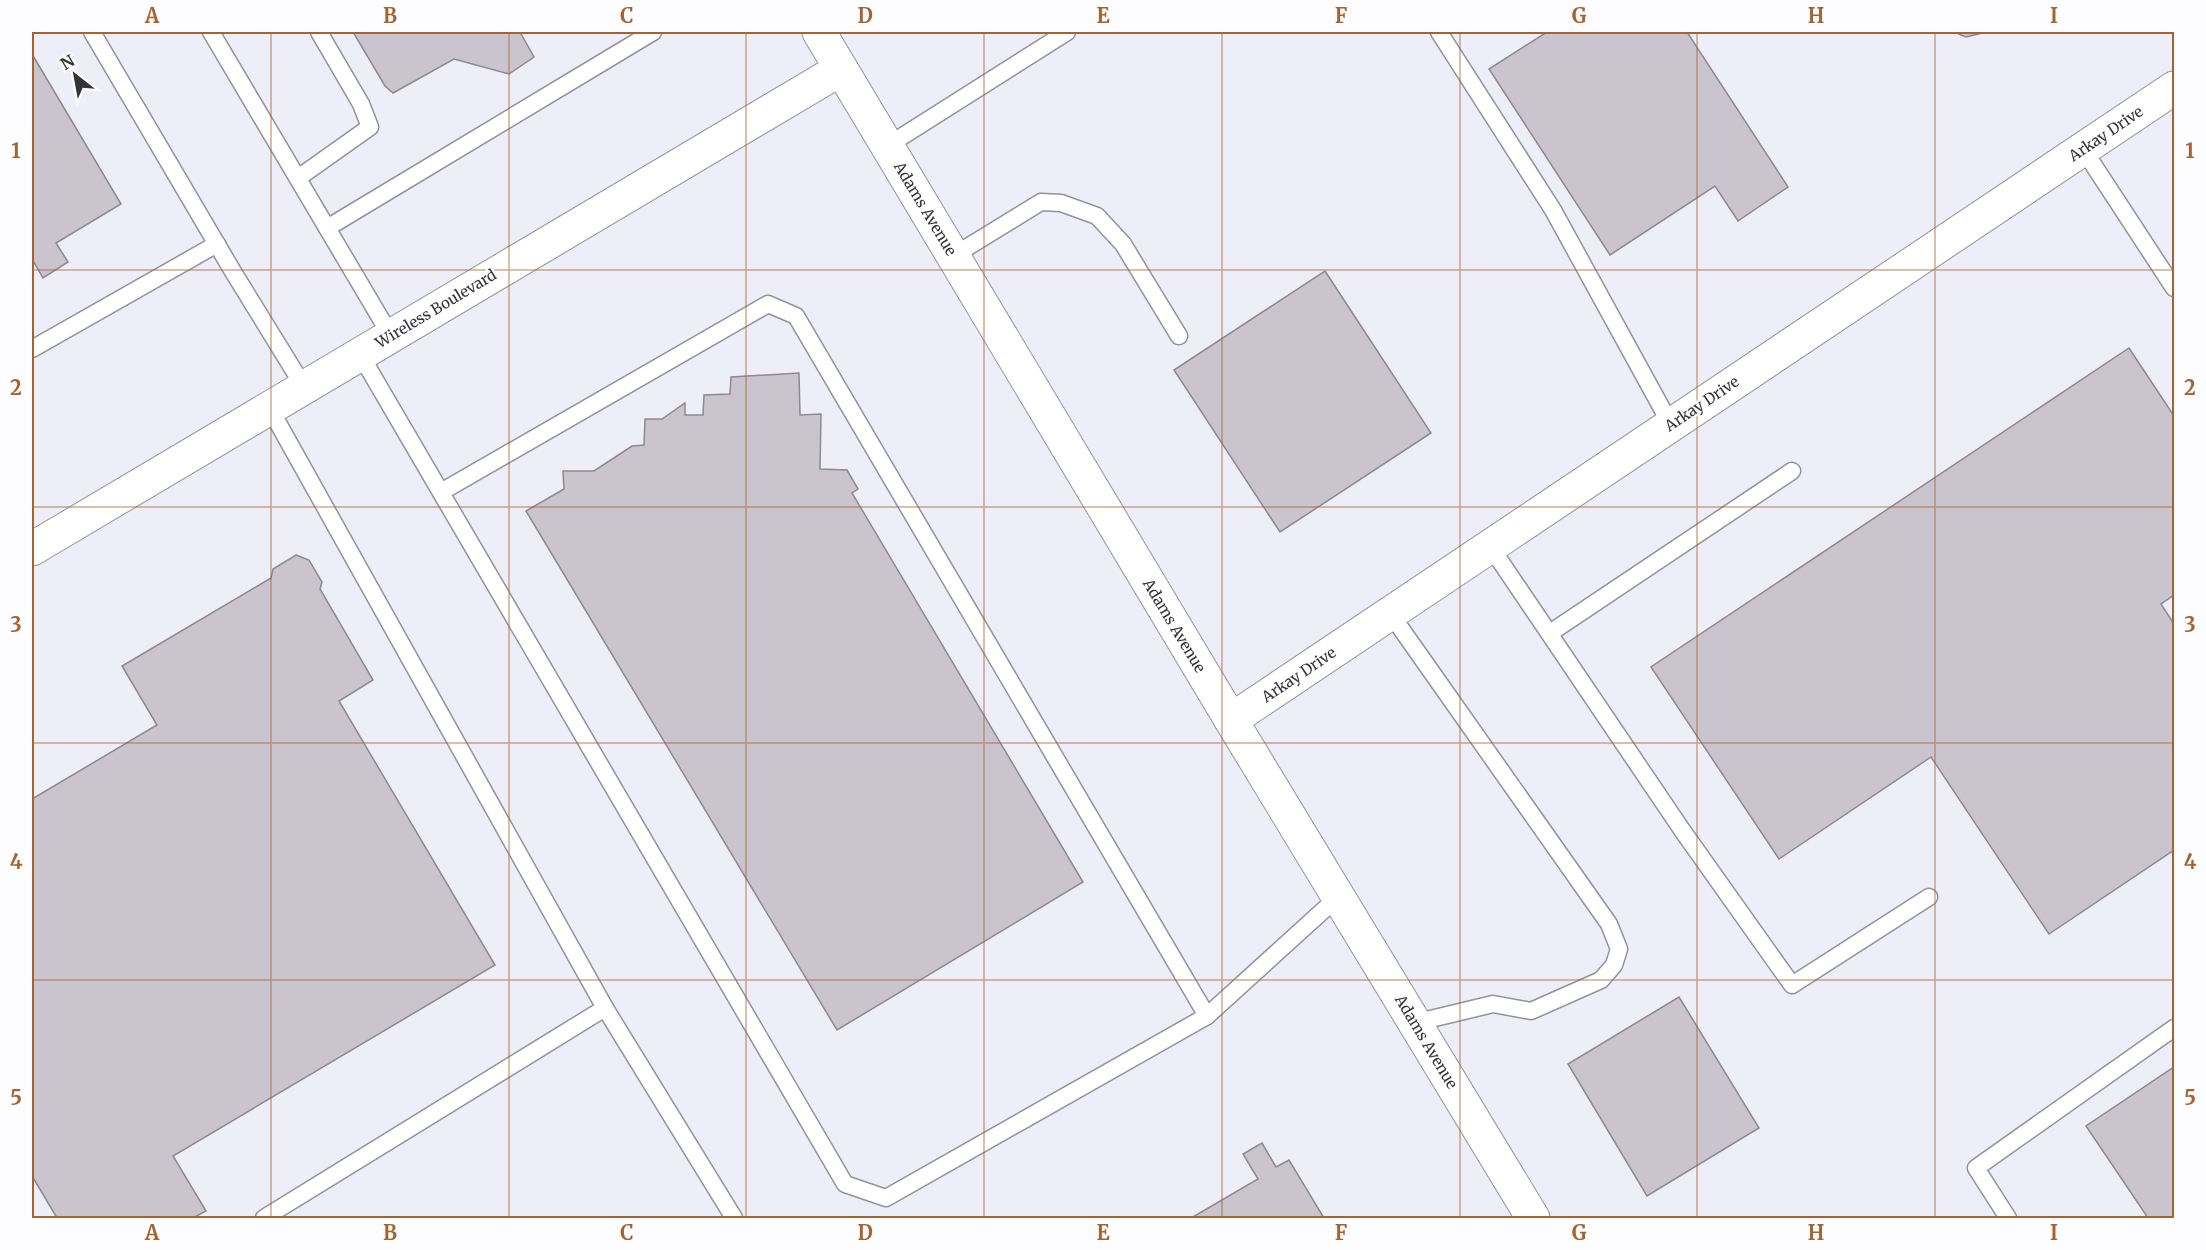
<svg xmlns="http://www.w3.org/2000/svg" width="2206" height="1250" viewBox="0 0 2206 1250" font-family="Merriweather,serif">
<style>
.building{fill:#cac4ce;stroke:#8d8891;stroke-width:1.5}
.lines{fill:none;stroke-linecap:round;stroke-linejoin:round}
.service-casing{stroke:#92929c;stroke-width:19}
.tertiary-casing{stroke:#92929c;stroke-width:35}
.service{stroke:#fff;stroke-width:16}
.tertiary{stroke:#fff;stroke-width:33}
.grid{fill:none;stroke:#a5642f;stroke-width:1.5;stroke-opacity:0.55}
.labels{text-anchor:middle;stroke-width:4.5;stroke-linejoin:round;paint-order:stroke}
.street-label{font-size:15px;fill:#343438;stroke:#fdfdff}
.neatline{fill:none;stroke:#a5642f;stroke-width:2}
.grid-label{font-size:20px;text-anchor:middle;font-weight:bold;fill:#a5642f}
</style>
<rect width="100%" height="100%" fill="#eeeef9"/>
<g class="building">
<polygon points="353,32 520,32 534,57 509,74 454,59 393,93 385,86"/>
<polygon points="1547,32 1687,32 1788,187 1738,221 1715,186 1610,255 1489,69"/>
<polygon points="1954,32 1987,32 1966,37"/>
<polygon points="32,54 121,204 56,243 68,262 43,278 32,259"/>
<polygon points="1325,271 1431,433 1280,532 1174,370"/>
<polygon points="2129,348 2174,416 2174,595 2161,604 2174,624 2174,850 2049,934 1931,757 1779,859 1651,667"/>
<polygon points="799,373 800,415 821,414 820,469 847,470 858,489 852,493 1083,882 837,1030 526,511 564,489 563,471 594,471 632,446 644,445 645,419 662,419 685,403 685,415 703,415 704,395 730,394 731,377"/>
<polygon points="296,555 309,560 322,582 320,589 373,680 339,701 495,965 173,1156 206,1211 193,1218 57,1218 32,1176 32,799 157,725 122,666 271,578 273,569"/>
<polygon points="1679,997 1759,1128 1647,1196 1568,1064"/>
<polygon points="2174,1067 2174,1218 2148,1218 2086,1126"/>
<polygon points="1262,1143 1276,1167 1289,1160 1324,1218 1191,1218 1258,1179 1243,1154"/>
</g>
<g class="lines">
<g class="service-casing">
<g id="service">
<polyline points="92,32 232,270 304,387"/>
<polyline points="211,32 391,336"/>
<polyline points="1439,32 1553,210 1671,425"/>
<polyline points="887,146 1067,32"/>
<polyline points="2083,149 2174,288"/>
<polyline points="298,178 370,127 361,104 319,32"/>
<polyline points="327,228 653,32"/>
<polyline points="953,256 1041,202 1061,203 1097,216 1123,244 1179,336"/>
<polyline points="32,349 217,244"/>
<polyline points="360,354 845,1184 886,1198 1207,1016 1338,897"/>
<polyline points="441,492 768,304 796,316 1207,1016"/>
<polyline points="1490,546 1682,830 1792,985 1929,897"/>
<polyline points="1390,613 1609,924 1619,949 1614,965 1601,980 1531,1011 1493,1004 1414,1023"/>
<polyline points="1550,633 1792,471"/>
<polyline points="605,1008 734,1218"/>
<polyline points="264,1218 605,1008 269,407"/>
<polyline points="2008,1218 1976,1168 2174,1028"/>
</g>
</g>
<g class="tertiary-casing">
<g id="tertiary">
<polyline points="819,32 1231,720 1533,1218"/>
<polyline points="32,549 841,69"/>
<polyline points="1231,720 2174,88"/>
</g>
</g>
<use href="#service" class="service"/>
<use href="#tertiary" class="tertiary"/>
</g>
<path class="grid" d="M271,32V1218M509,32V1218M746,32V1218M984,32V1218M1222,32V1218M1460,32V1218M1697,32V1218M1935,32V1218M32,270H2174M32,507H2174M32,743H2174M32,980H2174"/>
<g class="labels">
<g class="street-label">
<text transform="translate(2106 134) rotate(-34)" y="5">Arkay Drive</text>
<text transform="translate(925 209) rotate(59)" y="5">Adams Avenue</text>
<text transform="translate(436 309) rotate(-31)" y="5">Wireless Boulevard</text>
<text transform="translate(1702 404) rotate(-34)" y="5">Arkay Drive</text>
<text transform="translate(1174 626) rotate(59)" y="5">Adams Avenue</text>
<text transform="translate(1299 675) rotate(-34)" y="5">Arkay Drive</text>
<text transform="translate(1426 1042) rotate(59)" y="5">Adams Avenue</text>
</g>
</g>
<rect width="2206" height="1250" fill="none" stroke="#fdfdff" stroke-width="66"/>
<g transform="translate(75 75) rotate(329)" stroke="#fdfdff" stroke-width="4.5" paint-order="stroke">
<path d="M0-4.5L10 22L0 15L-10 22Z" fill="#343438"/>
<text y="-9" font-size="16" font-weight="bold" text-anchor="middle" fill="#343438">N</text>
</g>
<rect x="33" y="33" width="2140" height="1184" class="neatline"/>
<g class="grid-label">
<text x="152" y="23">A</text>
<text x="390" y="23">B</text>
<text x="627" y="23">C</text>
<text x="865" y="23">D</text>
<text x="1103" y="23">E</text>
<text x="1341" y="23">F</text>
<text x="1579" y="23">G</text>
<text x="1816" y="23">H</text>
<text x="2054" y="23">I</text>
<text x="16" y="158">1</text>
<text x="2190" y="158">1</text>
<text x="16" y="395">2</text>
<text x="2190" y="395">2</text>
<text x="16" y="632">3</text>
<text x="2190" y="632">3</text>
<text x="16" y="869">4</text>
<text x="2190" y="869">4</text>
<text x="16" y="1105">5</text>
<text x="2190" y="1105">5</text>
<text x="152" y="1240">A</text>
<text x="390" y="1240">B</text>
<text x="627" y="1240">C</text>
<text x="865" y="1240">D</text>
<text x="1103" y="1240">E</text>
<text x="1341" y="1240">F</text>
<text x="1579" y="1240">G</text>
<text x="1816" y="1240">H</text>
<text x="2054" y="1240">I</text>
</g>
</svg>
